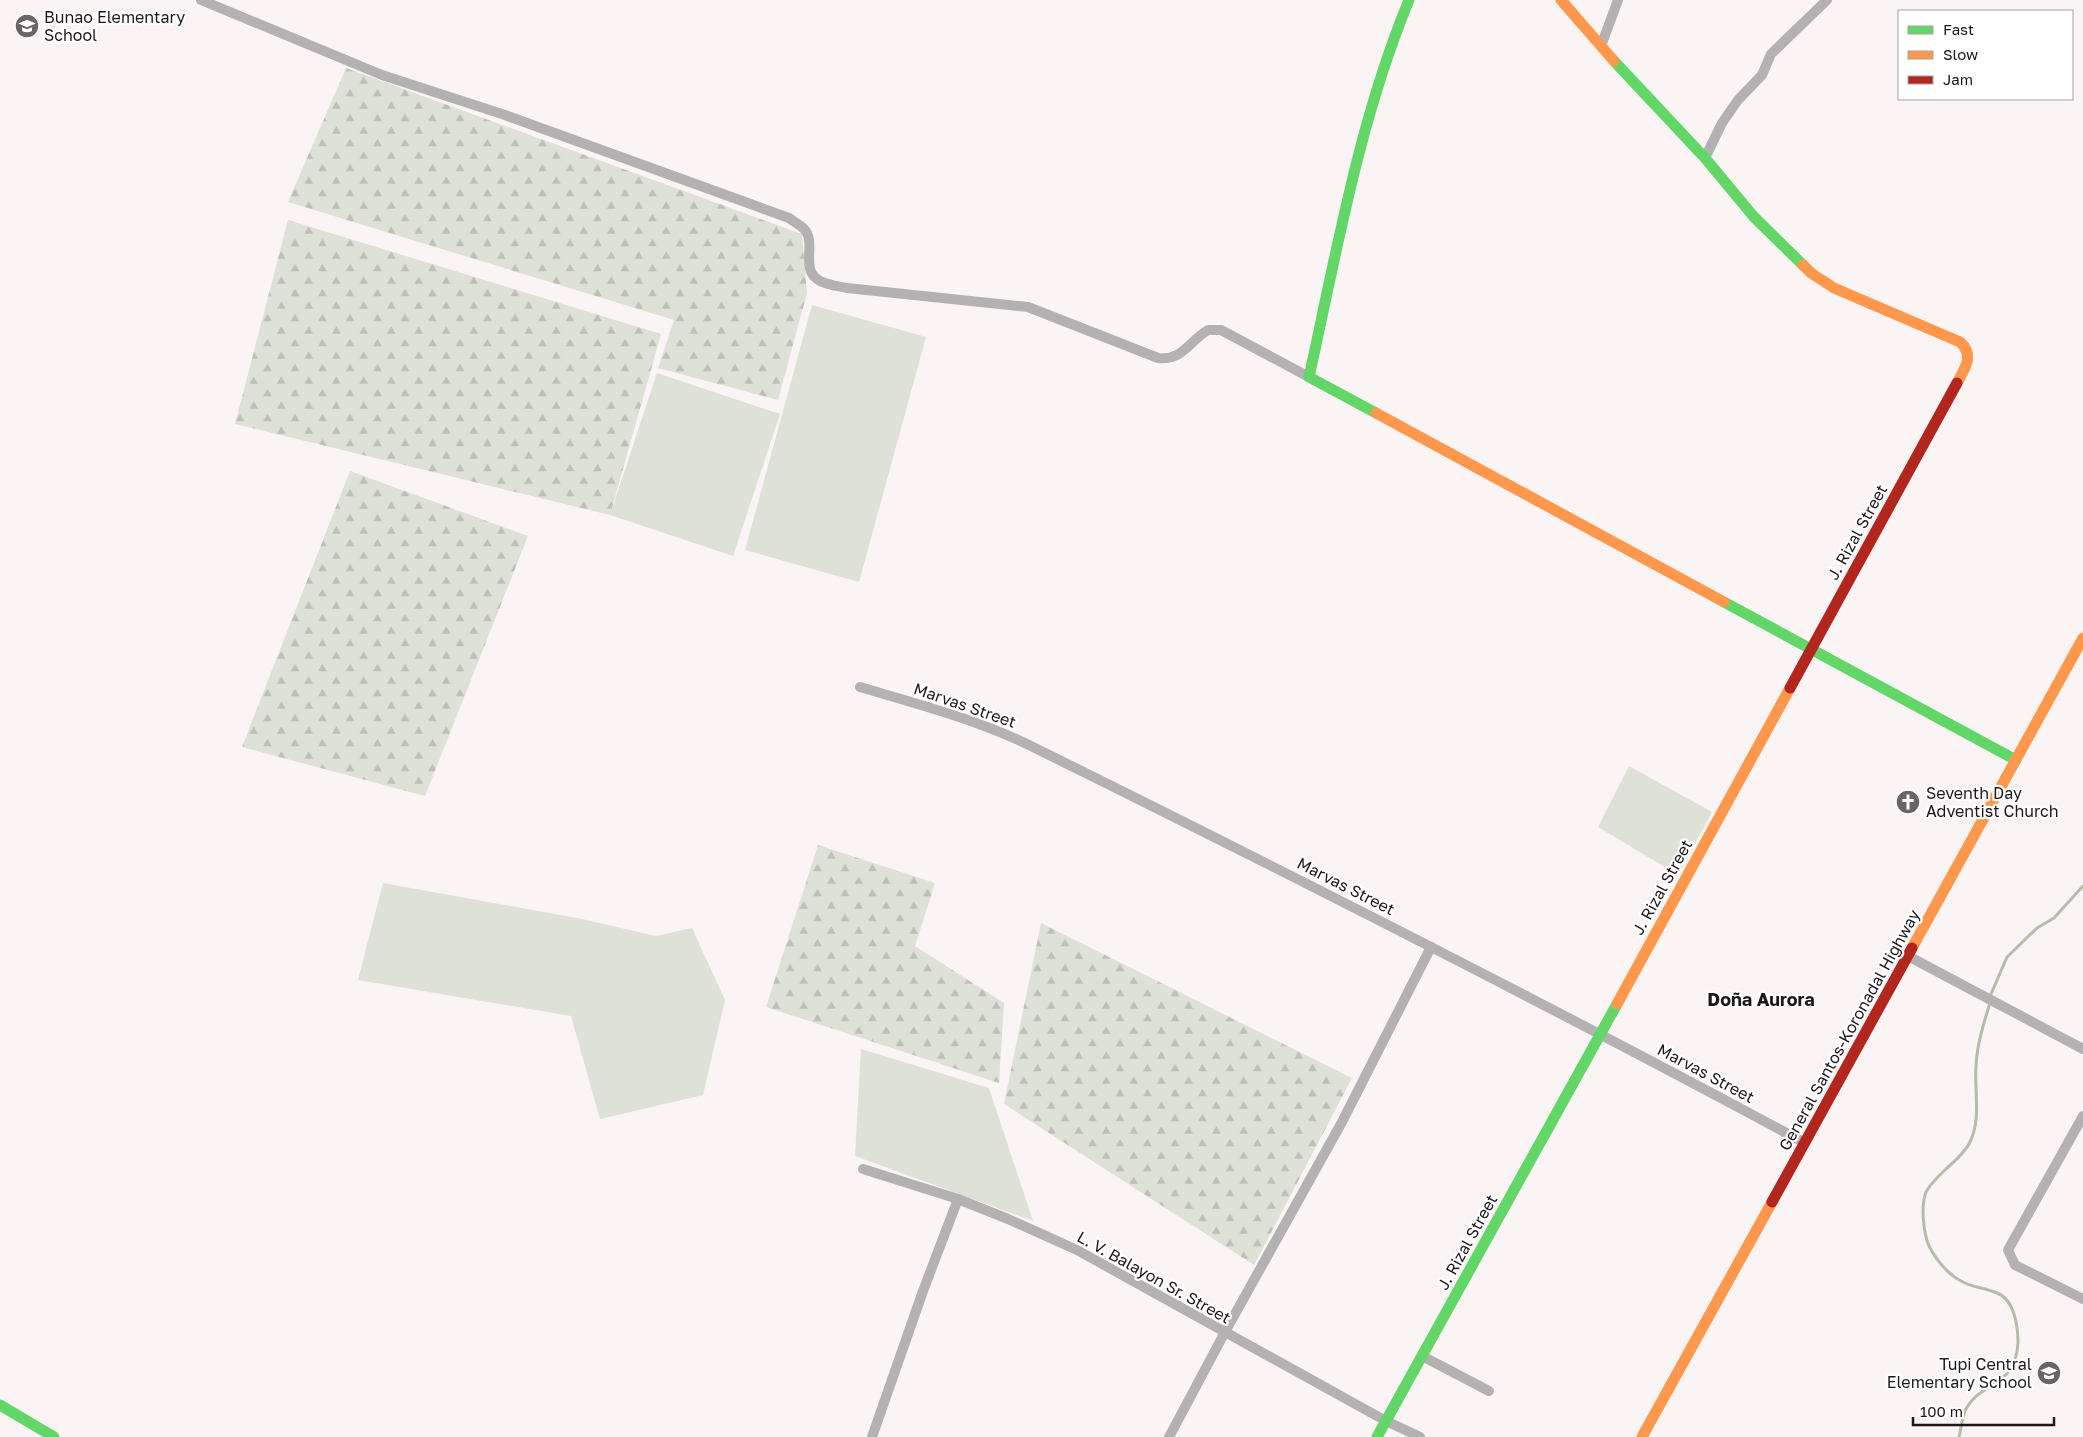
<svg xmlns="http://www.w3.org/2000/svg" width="2083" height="1437" viewBox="0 0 2083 1437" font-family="'Golos Text',sans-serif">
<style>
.green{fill:#dde1d6}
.forest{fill:url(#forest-firs)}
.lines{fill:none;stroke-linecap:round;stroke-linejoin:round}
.stream{stroke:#b3bda7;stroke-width:3}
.street{stroke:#b4b1b2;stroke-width:10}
.fast{stroke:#63d668;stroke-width:11}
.slow{stroke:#ff974d;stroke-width:11}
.jam{stroke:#b3261e;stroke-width:11}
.labels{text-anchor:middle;stroke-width:4.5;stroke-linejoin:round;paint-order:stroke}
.poi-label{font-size:16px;fill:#1d1719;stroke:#fff;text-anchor:start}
.street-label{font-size:16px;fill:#1d1719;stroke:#fff}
.neighbourhood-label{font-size:18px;font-weight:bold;fill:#1d1719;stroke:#fff}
</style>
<defs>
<pattern id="forest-firs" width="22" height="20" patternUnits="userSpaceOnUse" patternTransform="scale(1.25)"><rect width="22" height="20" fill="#dde1d6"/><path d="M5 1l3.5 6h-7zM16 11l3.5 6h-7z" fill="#bdc0b7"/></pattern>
</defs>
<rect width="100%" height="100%" fill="#faf4f5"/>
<g class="green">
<polygon points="812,305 926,337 859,582 745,550"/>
<polygon points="657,373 780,414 733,556 610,515"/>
<polygon points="1629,766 1712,812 1678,875 1598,827"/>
<polygon points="383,883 582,919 656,936 692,928 725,1000 703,1095 600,1119 571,1016 358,980"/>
<polygon points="861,1049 989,1088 1033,1221 855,1156"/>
</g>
<g class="forest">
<polygon points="346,68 802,234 807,293 778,400 658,368 674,320 288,202"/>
<polygon points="288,220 661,334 610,515 235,424"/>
<polygon points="350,471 528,536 425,796 242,747"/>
<polygon points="818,845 935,883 915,946 1004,1003 999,1083 766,1007"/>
<polygon points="1041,923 1352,1078 1254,1265 1004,1104"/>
</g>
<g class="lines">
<g class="stream">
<polyline points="1991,994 2007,957 2037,928 2054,918 2083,886"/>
<path d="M1959,1437C1961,1429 1962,1419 1965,1411C1980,1380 2016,1389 2018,1342C2018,1326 2014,1299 1997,1293C1985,1288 1971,1287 1961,1281C1947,1274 1932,1255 1927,1241C1923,1227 1921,1206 1926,1192C1930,1184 1940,1175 1946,1169C1954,1162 1964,1153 1969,1144C1982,1119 1974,1092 1976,1066C1977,1045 1983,1026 1989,1006"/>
</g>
<g class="street">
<path d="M201,0L382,75L505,115L789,218C794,222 801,225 805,230C816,244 801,267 817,279C825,285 837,286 847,288L1028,307L1158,358C1183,361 1189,341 1208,330H1221L1309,377"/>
<polyline points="1601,46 1618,0"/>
<polyline points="1705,158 1722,123 1738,100 1762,75 1771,54 1827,0"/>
<path d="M860,687C917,704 975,719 1029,745C1290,874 1549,1005 1805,1143"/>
<polyline points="1908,956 2083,1049"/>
<polyline points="2083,1116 2008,1250 2015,1265 2083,1299"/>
<polyline points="863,1169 958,1199 1008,1219 1077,1250 1386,1421 1420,1437"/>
<polyline points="1422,1356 1489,1391"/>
<polyline points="872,1437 923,1291 958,1199"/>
<polyline points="1169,1437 1225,1332 1342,1122 1431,947"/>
</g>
<g class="fast">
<polyline points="1614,61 1705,158 1754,217 1803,265"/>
<path d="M1376,413L1309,377C1337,250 1359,121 1409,0"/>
<polyline points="1724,602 2016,760"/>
<polyline points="0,1405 54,1437"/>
<polyline points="1377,1437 1617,1004"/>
</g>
<g class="slow">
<polyline points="1561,0 1614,61"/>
<path d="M1803,265L1811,273L1834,288L1960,342C1975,355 1965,368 1957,383"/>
<polyline points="1376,413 1724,602"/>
<polyline points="1912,948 2083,638"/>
<polyline points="1617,1004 1790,688"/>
<polyline points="1642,1437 1772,1202"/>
</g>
<g class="jam">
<polyline points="1790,688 1957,383"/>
<polyline points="1772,1202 1912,948"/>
</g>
</g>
<defs>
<g id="school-disc" transform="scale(1.25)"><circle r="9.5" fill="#6a6466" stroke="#fff"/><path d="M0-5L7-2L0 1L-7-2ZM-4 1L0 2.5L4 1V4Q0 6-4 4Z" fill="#fff"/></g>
<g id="church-disc" transform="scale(1.25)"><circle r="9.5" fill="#6a6466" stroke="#fff"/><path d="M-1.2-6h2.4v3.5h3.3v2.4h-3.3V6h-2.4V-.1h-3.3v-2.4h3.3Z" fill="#fff"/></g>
</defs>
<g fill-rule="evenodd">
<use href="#school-disc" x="27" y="26"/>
<use href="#church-disc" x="1908" y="802"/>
<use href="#school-disc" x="2049" y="1373"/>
</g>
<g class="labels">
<g class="poi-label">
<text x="44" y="23">Bunao Elementary<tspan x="44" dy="18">School</tspan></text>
<text x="1926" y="799">Seventh Day<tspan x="1926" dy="18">Adventist Church</tspan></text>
<text x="2032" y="1370" text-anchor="end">Tupi Central<tspan x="2032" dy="18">Elementary School</tspan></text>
</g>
<g class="street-label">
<text transform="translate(1857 532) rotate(-61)" y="6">J. Rizal Street</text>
<text transform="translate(965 705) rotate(19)" y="6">Marvas Street</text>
<text transform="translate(1346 886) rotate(27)" y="6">Marvas Street</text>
<text transform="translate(1662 887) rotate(-61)" y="6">J. Rizal Street</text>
<text transform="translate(1849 1030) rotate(-61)" y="6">General Santos-Koronadal Highway</text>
<text transform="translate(1706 1073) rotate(28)" y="6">Marvas Street</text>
<text transform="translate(1467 1242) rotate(-61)" y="6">J. Rizal Street</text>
<text transform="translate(1154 1277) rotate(29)" y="6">L. V. Balayon Sr. Street</text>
</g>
<g class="neighbourhood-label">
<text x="1761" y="1006">Doña Aurora</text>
</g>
</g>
<rect x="1898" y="10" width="175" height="90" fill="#ffffff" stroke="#a5a2a3"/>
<rect x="1908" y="26" width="25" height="8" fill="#63d668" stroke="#a5a2a3"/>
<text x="1943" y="35" font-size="15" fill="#1d1719">Fast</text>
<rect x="1908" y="51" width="25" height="8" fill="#ff974d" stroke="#a5a2a3"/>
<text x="1943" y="60" font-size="15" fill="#1d1719">Slow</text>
<rect x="1908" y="76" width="25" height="8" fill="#b3261e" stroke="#a5a2a3"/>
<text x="1943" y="85" font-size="15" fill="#1d1719">Jam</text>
<path d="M1913 1417v8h141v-8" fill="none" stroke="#1d1719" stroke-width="2.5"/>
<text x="1920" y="1417" font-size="15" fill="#1d1719" stroke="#ffffff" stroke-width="4" paint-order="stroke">100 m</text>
</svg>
